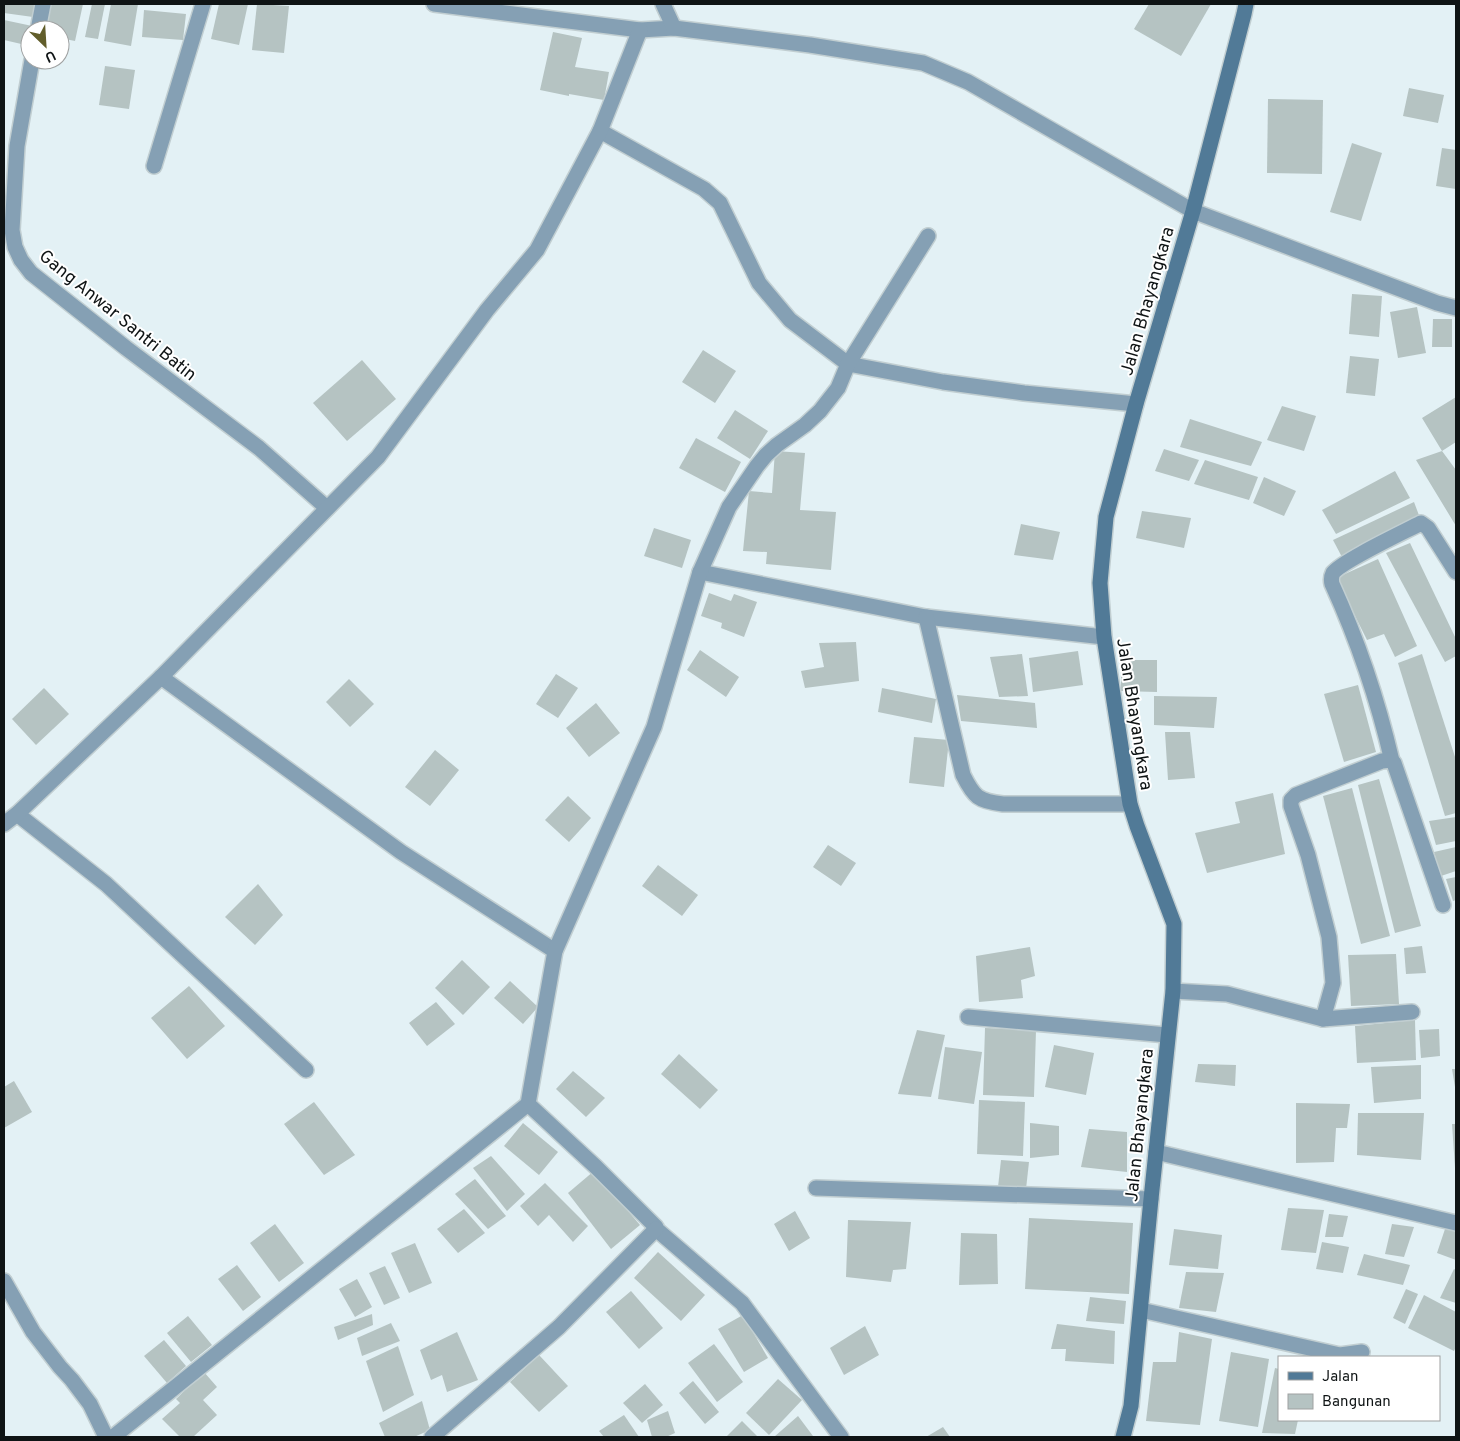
<svg xmlns="http://www.w3.org/2000/svg" width="1460" height="1441" viewBox="0 0 1460 1441" font-family="Overpass,sans-serif">
<style>
.building{fill:#b5c3c2}
.lines{fill:none;stroke-linecap:round;stroke-linejoin:round}
.street-casing{stroke:#c1ced1;stroke-width:18}
.secondary-casing{stroke:#c1ced1;stroke-width:18}
.street{stroke:#85a0b4;stroke-width:15}
.secondary{stroke:#517a97;stroke-width:15}
.labels{text-anchor:middle;stroke-width:4;stroke-linejoin:round;paint-order:stroke}
.street-label{font-size:18px;fill:#0f1415;stroke:#fff}
</style>
<rect width="100%" height="100%" fill="#e3f1f5"/>
<g class="building">
<polygon points="4,4 35,4 33,17 4,13"/>
<polygon points="50,4 83,4 75,41 60,38 60,30 45,30"/>
<polygon points="92,4 105,4 98,39 85,37"/>
<polygon points="111,4 138,4 131,46 104,41"/>
<polygon points="219,4 248,4 239,45 211,39"/>
<polygon points="257,4 289,6 284,53 252,50"/>
<polygon points="1149,4 1211,4 1181,56 1134,29"/>
<polygon points="144,10 186,14 183,40 142,37"/>
<polygon points="4,20 37,27 36,30 30,30 30,46 4,40"/>
<polygon points="553,32 582,38 575,67 609,72 604,100 569,94 569,96 540,90"/>
<polygon points="105,66 135,70 129,109 99,105"/>
<polygon points="1409,88 1444,95 1438,123 1403,116"/>
<polygon points="1268,99 1323,100 1322,174 1267,173"/>
<polygon points="1352,143 1382,153 1361,221 1330,212"/>
<polygon points="1442,148 1456,150 1456,189 1436,186"/>
<polygon points="1352,294 1382,296 1379,337 1349,334"/>
<polygon points="1417,307 1426,353 1398,358 1390,312"/>
<polygon points="1433,319 1452,319 1452,347 1432,347"/>
<polygon points="703,350 736,371 715,403 682,382"/>
<polygon points="1350,356 1379,359 1375,396 1346,393"/>
<polygon points="362,360 396,399 347,441 313,403"/>
<polygon points="1456,397 1456,442 1442,451 1456,470 1456,526 1416,460 1442,451 1422,418"/>
<polygon points="1282,406 1316,416 1304,451 1267,440"/>
<polygon points="735,410 768,431 750,459 717,438"/>
<polygon points="1190,419 1262,442 1251,466 1180,447"/>
<polygon points="696,438 741,462 725,492 679,468"/>
<polygon points="1164,449 1199,460 1189,481 1155,471"/>
<polygon points="775,451 805,453 800,510 836,512 831,570 766,564 767,552 743,551 749,491 772,493"/>
<polygon points="1205,460 1258,477 1249,500 1194,484"/>
<polygon points="1395,471 1410,498 1336,534 1322,510"/>
<polygon points="1264,477 1296,491 1284,516 1253,503"/>
<polygon points="1414,502 1420,518 1343,559 1333,540"/>
<polygon points="1142,511 1191,518 1184,548 1136,538"/>
<polygon points="1021,524 1060,532 1053,560 1014,555"/>
<polygon points="654,528 691,540 682,568 644,556"/>
<polygon points="1410,543 1456,639 1456,656 1445,662 1386,553"/>
<polygon points="1378,559 1417,646 1395,657 1384,634 1367,640 1336,578"/>
<polygon points="709,593 731,601 734,594 757,602 744,637 721,628 722,623 701,616"/>
<polygon points="856,642 859,681 805,688 801,671 824,667 819,643"/>
<polygon points="700,650 739,677 726,697 687,670"/>
<polygon points="1078,651 1083,685 1033,692 1029,658"/>
<polygon points="1022,654 1028,696 999,697 990,657"/>
<polygon points="1422,654 1456,760 1456,813 1445,816 1398,663"/>
<polygon points="1121,660 1157,660 1157,692 1121,691"/>
<polygon points="556,674 578,688 558,718 536,704"/>
<polygon points="349,679 374,704 350,727 326,702"/>
<polygon points="1358,685 1376,752 1344,762 1324,694"/>
<polygon points="44,688 69,714 36,745 12,719"/>
<polygon points="882,688 936,699 932,723 878,712"/>
<polygon points="957,695 1035,703 1037,728 961,721"/>
<polygon points="1154,696 1217,697 1214,728 1154,725"/>
<polygon points="596,703 620,733 589,757 566,728"/>
<polygon points="1165,732 1190,732 1195,778 1168,780"/>
<polygon points="914,737 949,740 944,787 909,783"/>
<polygon points="435,750 459,770 430,806 405,787"/>
<polygon points="1379,779 1421,926 1395,933 1358,785"/>
<polygon points="1352,788 1390,936 1361,944 1323,796"/>
<polygon points="1273,793 1285,854 1207,873 1195,833 1240,823 1235,802"/>
<polygon points="568,796 591,818 569,842 545,820"/>
<polygon points="1456,817 1456,841 1436,845 1429,821"/>
<polygon points="828,845 856,863 841,886 813,867"/>
<polygon points="1456,847 1456,871 1441,876 1434,852"/>
<polygon points="658,865 698,895 682,916 642,886"/>
<polygon points="1456,877 1456,900 1453,901 1446,879"/>
<polygon points="258,884 283,915 255,945 225,917"/>
<polygon points="1422,946 1426,973 1406,974 1404,948"/>
<polygon points="1030,947 1035,976 1021,980 1023,998 979,1002 976,956"/>
<polygon points="1396,954 1399,1004 1351,1006 1348,955"/>
<polygon points="462,960 490,987 463,1015 435,988"/>
<polygon points="510,981 538,1007 523,1024 494,998"/>
<polygon points="189,986 225,1026 187,1059 151,1018"/>
<polygon points="436,1002 455,1024 427,1046 409,1023"/>
<polygon points="1415,1020 1416,1060 1357,1063 1355,1026"/>
<polygon points="985,1028 1036,1030 1034,1097 983,1095"/>
<polygon points="1439,1029 1440,1056 1421,1058 1419,1030"/>
<polygon points="917,1030 945,1035 931,1097 898,1094"/>
<polygon points="1054,1045 1094,1053 1086,1095 1045,1087"/>
<polygon points="945,1047 982,1052 974,1104 938,1099"/>
<polygon points="679,1054 718,1090 700,1109 661,1074"/>
<polygon points="1198,1064 1236,1065 1235,1086 1195,1082"/>
<polygon points="1421,1065 1421,1099 1374,1103 1371,1067"/>
<polygon points="1452,1069 1456,1069 1456,1086 1455,1087"/>
<polygon points="573,1071 605,1098 586,1117 556,1089"/>
<polygon points="14,1081 32,1112 4,1128 4,1087"/>
<polygon points="979,1100 1025,1102 1023,1156 977,1154"/>
<polygon points="314,1102 355,1155 324,1175 284,1124"/>
<polygon points="1296,1103 1350,1104 1347,1128 1336,1128 1334,1162 1296,1163"/>
<polygon points="1358,1113 1424,1113 1421,1160 1357,1155"/>
<polygon points="523,1123 558,1152 539,1175 504,1146"/>
<polygon points="1030,1123 1059,1126 1059,1155 1030,1158"/>
<polygon points="1452,1124 1456,1124 1456,1168 1455,1168"/>
<polygon points="1089,1129 1127,1132 1127,1172 1081,1167"/>
<polygon points="491,1156 525,1194 507,1211 473,1168"/>
<polygon points="1001,1160 1029,1162 1026,1189 998,1187"/>
<polygon points="594,1171 640,1225 611,1249 568,1193"/>
<polygon points="475,1179 506,1216 488,1229 455,1194"/>
<polygon points="545,1183 588,1226 573,1242 549,1215 538,1226 520,1206"/>
<polygon points="1288,1208 1324,1210 1316,1253 1281,1250"/>
<polygon points="464,1209 485,1233 458,1253 437,1229"/>
<polygon points="795,1211 810,1238 789,1251 774,1224"/>
<polygon points="1329,1214 1348,1216 1343,1237 1325,1237"/>
<polygon points="1029,1218 1133,1223 1129,1294 1025,1289"/>
<polygon points="848,1220 911,1222 906,1269 893,1270 891,1282 846,1277"/>
<polygon points="275,1224 304,1263 279,1282 250,1243"/>
<polygon points="1392,1224 1414,1227 1404,1257 1385,1254"/>
<polygon points="1446,1226 1456,1228 1456,1260 1437,1253"/>
<polygon points="1174,1229 1222,1235 1218,1269 1169,1265"/>
<polygon points="961,1233 997,1234 998,1284 959,1285"/>
<polygon points="1322,1242 1349,1247 1343,1273 1316,1269"/>
<polygon points="415,1243 432,1283 409,1293 391,1253"/>
<polygon points="658,1252 705,1295 681,1321 634,1278"/>
<polygon points="1364,1254 1410,1265 1403,1285 1357,1275"/>
<polygon points="237,1265 261,1297 243,1311 218,1279"/>
<polygon points="385,1266 400,1298 384,1305 369,1273"/>
<polygon points="1454,1269 1456,1270 1456,1303 1440,1298"/>
<polygon points="1186,1272 1224,1273 1216,1312 1179,1308"/>
<polygon points="357,1279 372,1307 355,1317 339,1289"/>
<polygon points="1406,1289 1418,1294 1405,1324 1393,1318"/>
<polygon points="631,1291 663,1328 639,1349 606,1312"/>
<polygon points="1424,1295 1456,1312 1456,1347 1454,1351 1408,1328"/>
<polygon points="1090,1297 1126,1301 1124,1324 1086,1321"/>
<polygon points="372,1314 373,1325 338,1340 334,1327"/>
<polygon points="743,1315 768,1358 744,1372 718,1329"/>
<polygon points="188,1316 212,1345 191,1362 167,1333"/>
<polygon points="391,1323 400,1341 362,1356 357,1338"/>
<polygon points="1057,1324 1115,1331 1114,1364 1065,1361 1066,1349 1051,1349"/>
<polygon points="865,1326 879,1355 844,1375 830,1348"/>
<polygon points="457,1332 478,1380 447,1392 442,1375 431,1380 420,1350"/>
<polygon points="1179,1332 1212,1339 1200,1425 1146,1421 1153,1362 1176,1362"/>
<polygon points="164,1340 186,1366 167,1383 144,1356"/>
<polygon points="714,1344 743,1382 717,1402 688,1363"/>
<polygon points="398,1346 414,1395 383,1412 366,1361"/>
<polygon points="1231,1352 1269,1359 1258,1427 1219,1421"/>
<polygon points="539,1355 568,1386 539,1412 510,1382"/>
<polygon points="1275,1368 1279,1369 1279,1420 1298,1420 1295,1434 1262,1433"/>
<polygon points="204,1372 217,1387 203,1400 217,1415 193,1437 180,1437 162,1419 180,1403 176,1399"/>
<polygon points="778,1379 802,1400 769,1435 746,1413"/>
<polygon points="693,1381 719,1412 705,1424 679,1393"/>
<polygon points="645,1384 663,1405 642,1423 623,1403"/>
<polygon points="422,1401 430,1430 414,1437 385,1437 379,1423"/>
<polygon points="668,1411 675,1433 666,1437 652,1437 647,1420"/>
<polygon points="624,1415 639,1437 604,1437 599,1431"/>
<polygon points="798,1416 813,1436 811,1437 774,1437"/>
<polygon points="742,1421 758,1437 726,1437"/>
<polygon points="943,1427 950,1437 926,1437"/>
</g>
<g class="lines">
<g class="street-casing">
<g id="street">
<polyline points="434,4 640,30 674,28 810,45 923,63 968,82 1193,211 1437,303 1456,308"/>
<polyline points="663,4 674,28"/>
<polyline points="38,30 43,4"/>
<polyline points="32,60 17,146 12,230 15,247 21,260 31,273 126,348 259,448 327,508"/>
<polyline points="600,131 704,189 720,203 759,283 790,320 848,364 943,382 1024,393 1136,404"/>
<polyline points="154,166 203,4"/>
<polyline points="700,572 926,617 1104,637"/>
<path d="M926,617L963,775C974,797 978,801 1003,804H1130"/>
<polyline points="161,677 401,852 555,951"/>
<path d="M1392,761C1378,701 1358,641 1332,584C1331,580 1331,577 1333,573C1342,561 1404,532 1421,523L1428,528L1456,572"/>
<polyline points="17,814 106,884 306,1070"/>
<polyline points="4,824 17,814 161,677 378,457 487,310 537,250 600,131 640,30"/>
<polyline points="1173,991 1227,994 1323,1019 1412,1012"/>
<polyline points="968,1017 1167,1035"/>
<polyline points="1323,1019 1333,983 1329,937 1308,855 1291,806 1291,800 1296,795 1382,761 1391,760 1394,763 1443,905"/>
<polyline points="528,1104 596,1167 656,1227 656,1229 742,1303 841,1437"/>
<polyline points="1156,1152 1456,1223"/>
<polyline points="816,1188 1151,1199"/>
<polyline points="4,1281 33,1332 60,1367 72,1380 90,1404 106,1437"/>
<polyline points="1141,1310 1340,1355 1362,1352"/>
<polyline points="113,1437 528,1104 555,951 654,727 700,572 729,507 757,466 766,455 777,445 805,425 820,411 838,388 848,364 928,236"/>
<polyline points="432,1437 559,1327 656,1229"/>
</g>
</g>
<g class="secondary-casing">
<polyline id="secondary" points="1123,1437 1131,1406 1151,1199 1173,991 1174,924 1137,826 1130,804 1104,637 1100,583 1106,517 1136,404 1193,211 1244,14 1246,4"/>
</g>
<use href="#street" class="street"/>
<use href="#secondary" class="secondary"/>
</g>
<g class="labels">
<g class="street-label">
<text transform="translate(1147 301) rotate(-74)" y="6">Jalan Bhayangkara</text>
<text transform="translate(118 315) rotate(39)" y="6">Gang Anwar Santri Batin</text>
<text transform="translate(1135 714) rotate(81)" y="6">Jalan Bhayangkara</text>
<text transform="translate(1139 1125) rotate(-84)" y="6">Jalan Bhayangkara</text>
</g>
</g>
<rect width="1460" height="1441" fill="none" stroke="#0f1415" stroke-width="10"/>
<rect x="1278" y="1356" width="162" height="65" fill="#ffffff" stroke="#9fa1a1"/>
<rect x="1288" y="1372" width="25" height="8" fill="#517a97" stroke="#9fa1a1"/>
<text x="1322" y="1381" font-size="15" fill="#0f1415">Jalan</text>
<rect x="1288" y="1394" width="25" height="15" fill="#b5c3c2" stroke="#9fa1a1"/>
<text x="1322" y="1406" font-size="15" fill="#0f1415">Bangunan</text>
<g transform="translate(45 45) rotate(155)"><circle r="24" fill="#ffffff" stroke="#9fa1a1"/>
<path d="M0-4L9 19L0 12L-9 19Z" fill="#625e2b"/>
<text y="-8" font-size="14" font-weight="bold" text-anchor="middle" fill="#0f1415">U</text>
</g>
</svg>
